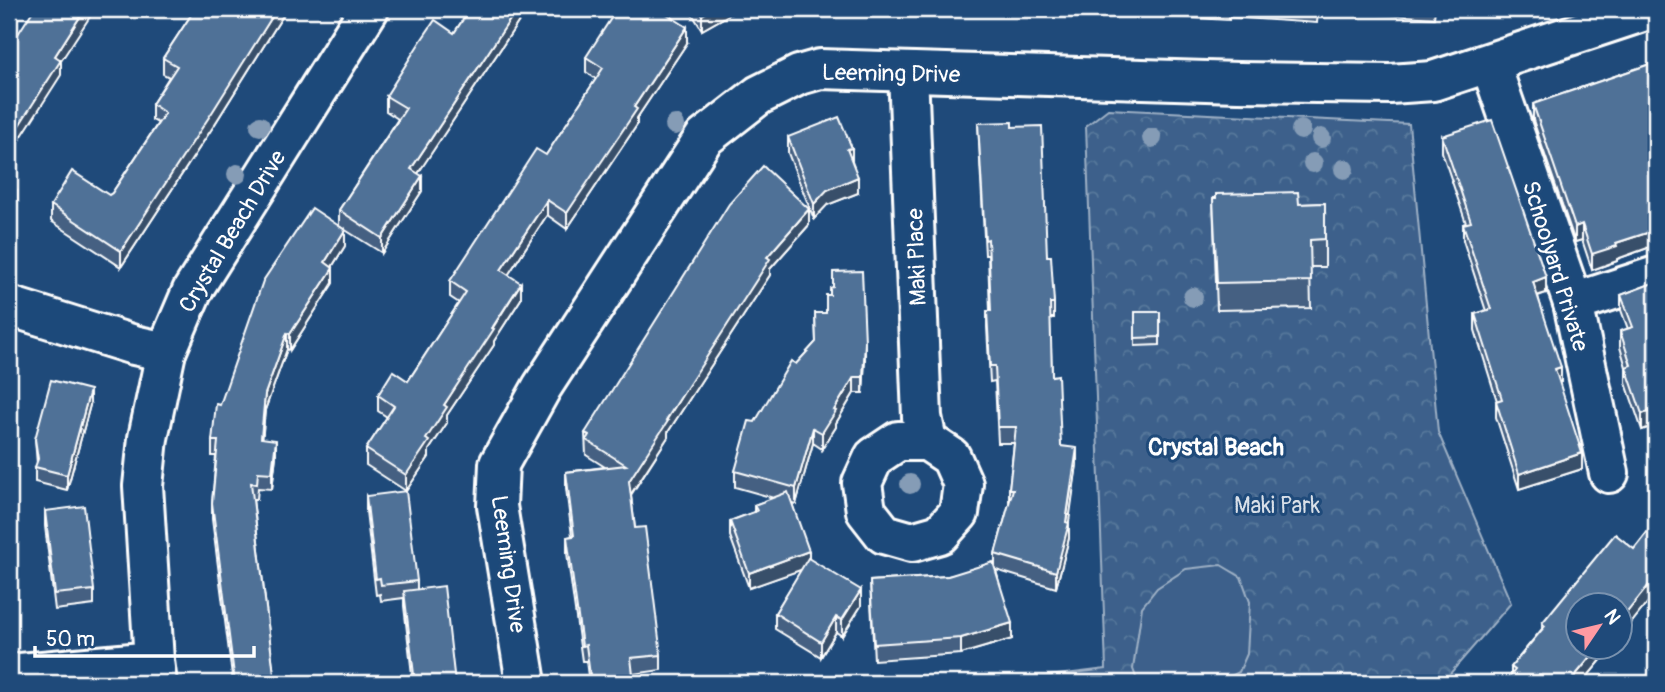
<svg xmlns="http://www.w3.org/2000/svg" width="1665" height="692" viewBox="0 0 1665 692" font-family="Pangolin,sans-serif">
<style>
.forest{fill:url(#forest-crowns);stroke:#9eb0c5;stroke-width:2}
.pitch{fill:#3c618b;stroke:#9eb0c5;stroke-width:2}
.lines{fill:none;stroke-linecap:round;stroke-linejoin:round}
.minor-casing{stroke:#fff;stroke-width:44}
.minor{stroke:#1f4a7a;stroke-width:38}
.tree{fill:#859cb6}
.wall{fill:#456182;stroke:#fff;stroke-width:2}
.shaded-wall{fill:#384f6a;stroke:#fff;stroke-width:2}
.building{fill:#507197;stroke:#fff;stroke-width:2}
.labels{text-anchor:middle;stroke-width:6;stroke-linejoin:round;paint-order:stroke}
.street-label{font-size:23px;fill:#fff;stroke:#1f4a7a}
.park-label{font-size:23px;fill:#d8dfe8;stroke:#1f4a7a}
.neighbourhood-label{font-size:24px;font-weight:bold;fill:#fff;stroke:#1f4a7a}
</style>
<defs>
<pattern id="forest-crowns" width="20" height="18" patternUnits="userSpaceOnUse" patternTransform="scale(1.75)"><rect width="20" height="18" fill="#3c618b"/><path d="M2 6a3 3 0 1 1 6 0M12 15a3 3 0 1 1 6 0" fill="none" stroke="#59799c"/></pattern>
</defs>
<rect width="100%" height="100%" fill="#1f4a7a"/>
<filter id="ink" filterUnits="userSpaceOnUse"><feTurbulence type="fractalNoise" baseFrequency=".0143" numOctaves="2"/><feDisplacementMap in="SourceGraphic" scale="14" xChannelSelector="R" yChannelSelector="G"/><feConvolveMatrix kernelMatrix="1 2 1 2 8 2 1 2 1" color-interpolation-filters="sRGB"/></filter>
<g filter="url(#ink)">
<polygon class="forest" points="1108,109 1409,124 1438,432 1511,603 1442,683 992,683 1106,669 1086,126"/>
<polygon class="pitch" points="1221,565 1241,577 1250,602 1247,654 1239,672 1218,683 1138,683 1133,669 1142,607 1157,588 1186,569"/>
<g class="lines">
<g class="minor-casing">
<g id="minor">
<polyline points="1490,63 1573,303 1609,473"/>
<polyline points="908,72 922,417 927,441 951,457 963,484 959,513 940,534 912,542 884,534 866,511 862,483 874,457 898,441 927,441"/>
<polyline points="1573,303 1656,276"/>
<polyline points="9,306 134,345 166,352"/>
<polyline points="9,674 154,661"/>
<polyline points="157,683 154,661 143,486 148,438 166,352 192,291 369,9"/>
<polyline points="526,683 497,506 499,464 542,387 704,138 759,95 799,75 820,69 1238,82 1390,84 1433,81 1651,9"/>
</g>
</g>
<use href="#minor" class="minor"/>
</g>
<g class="tree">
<circle cx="675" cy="125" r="10"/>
<circle cx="260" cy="126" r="10"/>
<circle cx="1301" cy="130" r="10"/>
<circle cx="1152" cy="138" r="10"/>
<circle cx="1321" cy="138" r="10"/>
<circle cx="1313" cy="163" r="10"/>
<circle cx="1344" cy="169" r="10"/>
<circle cx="237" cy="174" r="10"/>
<circle cx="1193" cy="297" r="10"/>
<circle cx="910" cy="484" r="10"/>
</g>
<g class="wall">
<polygon points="195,9 287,9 213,127 121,267 51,221 51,205 109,195 112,193 158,123 152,120 152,104 169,77 163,74 163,58"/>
<polygon points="470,9 527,9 418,173 422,191 382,253 339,226 339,210 398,119 386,111 386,96 454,33"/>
<polygon points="689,9 739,9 702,30"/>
<polygon points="1032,9 1435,9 1434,18 1318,10 1317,23 1229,17 1229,20"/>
<polygon points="687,43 637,118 637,125 567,229 547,215 508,275 521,299 494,341 494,345 447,415 447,423 429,450 429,457 406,491 366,465 366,449 387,417 378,411 378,395 408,381 459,303 450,297 450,281 546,155 596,79 586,72 586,57"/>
<polygon points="1656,62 1656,245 1617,259 1617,261 1592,270 1582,240 1575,242 1533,120 1533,104"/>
<polygon points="978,123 1012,127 1047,256 1054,303 1054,318 1050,318 1052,376 1061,446 1077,464 1068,523 1069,538 1056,588 996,570 1012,639 961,654 874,660 870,581 948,576 995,566 995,554 1009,504 1009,489 1014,443 998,443 995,381 990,382 987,327 987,311 990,311 988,255 985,255"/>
<polygon points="1442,136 1546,293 1538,296 1561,382 1559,383 1582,469 1519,489 1496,417 1496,401 1497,401 1475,330 1475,314 1486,311 1463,240 1463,224 1466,223 1442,152"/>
<polygon points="788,137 858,193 827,205 814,219 788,153"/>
<polygon points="1213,198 1299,204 1325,203 1325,267 1310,267 1311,308 1217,310"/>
<polygon points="809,225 770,269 770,275 668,432 668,437 631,495 635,528 661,655 661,670 633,674 634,683 589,683 586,661 582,661 567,553 567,537 572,536 566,488 566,472 605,467 586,455 585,433"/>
<polygon points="345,246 332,267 333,283 290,350 287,349 265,410 262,439 276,456 272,489 258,488 257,499 253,499 275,683 233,683 212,519 212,503 216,456 212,456 212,441 220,405"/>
<polygon points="833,272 865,358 863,393 854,393 836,423 836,427 822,449 813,443 796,504 792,503 809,559 861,606 842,636 836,632 821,657 775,629 775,613 802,569 749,588 730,536 730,521 754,512 754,505 774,498 735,487 735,471 755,422 796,364 816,342 815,313 826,313 833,287"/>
<polygon points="1656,282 1656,425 1642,430 1626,383 1626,367 1620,347 1620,331 1628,329 1621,310 1621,295"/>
<polygon points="1135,312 1160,312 1160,345 1135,346"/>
<polygon points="90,405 67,490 35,482 35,467 37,464 35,439"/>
<polygon points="366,496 417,581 417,589 455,683 413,683 404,606 404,598 381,601 380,594 376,595 366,511"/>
<polygon points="1656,506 1656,592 1620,637 1578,647 1612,647 1582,683 1505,683 1511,676 1511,667 1542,629 1542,623 1634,549 1653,525 1653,508"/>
<polygon points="45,511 94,590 94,605 55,610 45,526"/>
</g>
<g class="shaded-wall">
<polygon points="85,9 95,9 61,61 61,75 9,156 9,141 55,56"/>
<polygon points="277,9 287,9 213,127 121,267 121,251"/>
<polygon points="517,9 527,9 411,184 411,169"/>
<polygon points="712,9 739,9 702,30 702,15"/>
<polygon points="687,27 687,43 637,118 637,125 567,229 567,213 634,107"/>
<polygon points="852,148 852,163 847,149"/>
<polygon points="422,176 422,191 382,253 382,238"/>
<polygon points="858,177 858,193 827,205 814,219 814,204 827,190"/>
<polygon points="17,191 17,206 9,219 9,203"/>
<polygon points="547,200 547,215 501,286 501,270"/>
<polygon points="809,209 809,225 770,269 770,275 668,432 668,437 629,497 629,481 767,257"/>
<polygon points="1582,224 1582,240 1575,242 1575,227"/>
<polygon points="345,230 345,246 325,278 325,262"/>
<polygon points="1656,230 1656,245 1617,259 1617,261 1592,270 1592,254 1616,243"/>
<polygon points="333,268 333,283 290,350 290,334"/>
<polygon points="1546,277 1546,293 1533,297 1533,282"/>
<polygon points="521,283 521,299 494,341 494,345 447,415 447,423 429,450 429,457 406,491 406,475 444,405"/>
<polygon points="287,333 287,349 265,410 261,454 261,438 265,394"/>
<polygon points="865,342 865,358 863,393 863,377"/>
<polygon points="1561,367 1561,382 1555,384 1555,369"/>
<polygon points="854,377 854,393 836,423 836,427 822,449 822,433 834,410"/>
<polygon points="90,390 90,405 67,490 67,475"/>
<polygon points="13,398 13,413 9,423 9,407"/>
<polygon points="1656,409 1656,425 1642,430 1642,414"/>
<polygon points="813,428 813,443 796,504 796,488"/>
<polygon points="276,440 276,456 272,489 272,473"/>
<polygon points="1077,448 1077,464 1068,529 1069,523 1069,538 1056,588 1056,572 1066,522"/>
<polygon points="1582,453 1582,469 1519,489 1519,474"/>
<polygon points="809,551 809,567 749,588 749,573"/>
<polygon points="1656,576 1656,592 1620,637 1620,621"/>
<polygon points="861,590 861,606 842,636 842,620"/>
<polygon points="836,617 836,632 821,657 821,642"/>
<polygon points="1012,623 1012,639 961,654 961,638"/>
<polygon points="1599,647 1612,647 1582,683 1569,683"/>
</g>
<g class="building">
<polygon points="34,9 85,9 55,56 61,60 9,141 9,48"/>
<polygon points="195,9 277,9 213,111 121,251 51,205 72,171 109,195 112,193 165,113 152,104 177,66 163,58"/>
<polygon points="470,9 517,9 411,169 422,176 382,238 339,210 406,108 386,96 420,42 435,20 454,33"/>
<polygon points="617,9 659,9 687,27 634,107 637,109 567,213 547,200 501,270 521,283 492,328 494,329 444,405 447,407 426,439 429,441 406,475 366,449 394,406 378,395 393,371 408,381 466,292 450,281 536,149 546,155 603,68 586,57"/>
<polygon points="699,9 712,9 702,15"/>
<polygon points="1656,62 1656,230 1616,243 1617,246 1592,254 1582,224 1575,227 1533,104"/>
<polygon points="839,117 852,148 847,149 858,177 827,190 814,204 788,137"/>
<polygon points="1492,120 1546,277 1533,282 1561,367 1555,369 1582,453 1519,474 1496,401 1502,399 1475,314 1491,309 1463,224 1471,222 1442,136"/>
<polygon points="1012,122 1012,127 1042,126 1047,256 1051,256 1054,303 1050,303 1052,376 1058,375 1061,446 1077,448 1066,522 1069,523 1056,572 995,554 1013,489 1009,489 1016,427 998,427 995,366 990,366 987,311 991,311 988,239 985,240 978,123"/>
<polygon points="763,166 809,209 767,257 770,259 666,420 668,421 629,481 635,528 645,527 661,655 631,658 634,683 591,683 586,645 582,646 567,537 574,536 566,472 626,465 586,440 589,435 585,433 729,204"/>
<polygon points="9,185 17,191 9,203"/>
<polygon points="1298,192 1299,204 1325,203 1325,239 1310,240 1311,281 1217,283 1213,198 1216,198 1216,194"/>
<polygon points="312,208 345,230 325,262 333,268 290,334 287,333 265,394 261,438 276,440 272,473 258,472 257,484 251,483 275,683 235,683 212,503 218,441 212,441 216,404 220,405 263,281"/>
<polygon points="862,271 865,342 863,377 854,377 834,410 836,411 822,433 813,428 796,488 735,471 749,421 755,422 791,361 796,364 816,342 815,313 826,313 826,295 830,295 830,288 833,287 833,272"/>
<polygon points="1656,282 1656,409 1642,414 1626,367 1631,365 1620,331 1633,327 1621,295"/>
<polygon points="1135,312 1160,312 1160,337 1135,338"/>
<polygon points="51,380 90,390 67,475 35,467 38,459 35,439"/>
<polygon points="9,396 13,398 9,407"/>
<polygon points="406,491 417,581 381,585 380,578 376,579 366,496"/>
<polygon points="788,492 809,551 749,573 730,521 757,511 754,505"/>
<polygon points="84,506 94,590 55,594 45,511"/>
<polygon points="1656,521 1656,576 1620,621 1620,605 1578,605 1578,647 1599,647 1569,683 1505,683 1515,670 1511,667 1545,626 1542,623 1615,534 1634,549"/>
<polygon points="808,558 861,590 842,620 836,617 821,642 775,613"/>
<polygon points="993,562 1012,623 961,638 874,644 870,581 948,576"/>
<polygon points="444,586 455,683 415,683 404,591"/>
</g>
</g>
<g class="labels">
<g class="street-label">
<text transform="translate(891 73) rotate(1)" y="8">Leeming Drive</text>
<text transform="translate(232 231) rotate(-59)" y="8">Crystal Beach Drive</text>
<text transform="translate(916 257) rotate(-92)" y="8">Maki Place</text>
<text transform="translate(1556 266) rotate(73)" y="8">Schoolyard Private</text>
<text transform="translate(509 564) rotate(82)" y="8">Leeming Drive</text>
</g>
<g class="park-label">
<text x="1277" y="513">Maki Park</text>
</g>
<g class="neighbourhood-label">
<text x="1216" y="455">Crystal Beach</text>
</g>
</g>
<rect width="1665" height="692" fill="none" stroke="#1f4a7a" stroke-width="35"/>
<rect x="18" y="18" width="1630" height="657" fill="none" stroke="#fff" stroke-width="2.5" filter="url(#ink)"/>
<g transform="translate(1599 626) rotate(55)"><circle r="33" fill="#1f4a7a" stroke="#7992af" stroke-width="2"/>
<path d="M0-5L12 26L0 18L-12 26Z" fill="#ff9aa2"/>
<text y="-10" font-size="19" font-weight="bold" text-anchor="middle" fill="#ffffff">N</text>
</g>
<path d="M35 646v10h219v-10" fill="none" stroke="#ffffff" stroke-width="3.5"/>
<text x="46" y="646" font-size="21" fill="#ffffff" stroke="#1f4a7a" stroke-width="5" paint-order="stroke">50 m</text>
</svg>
